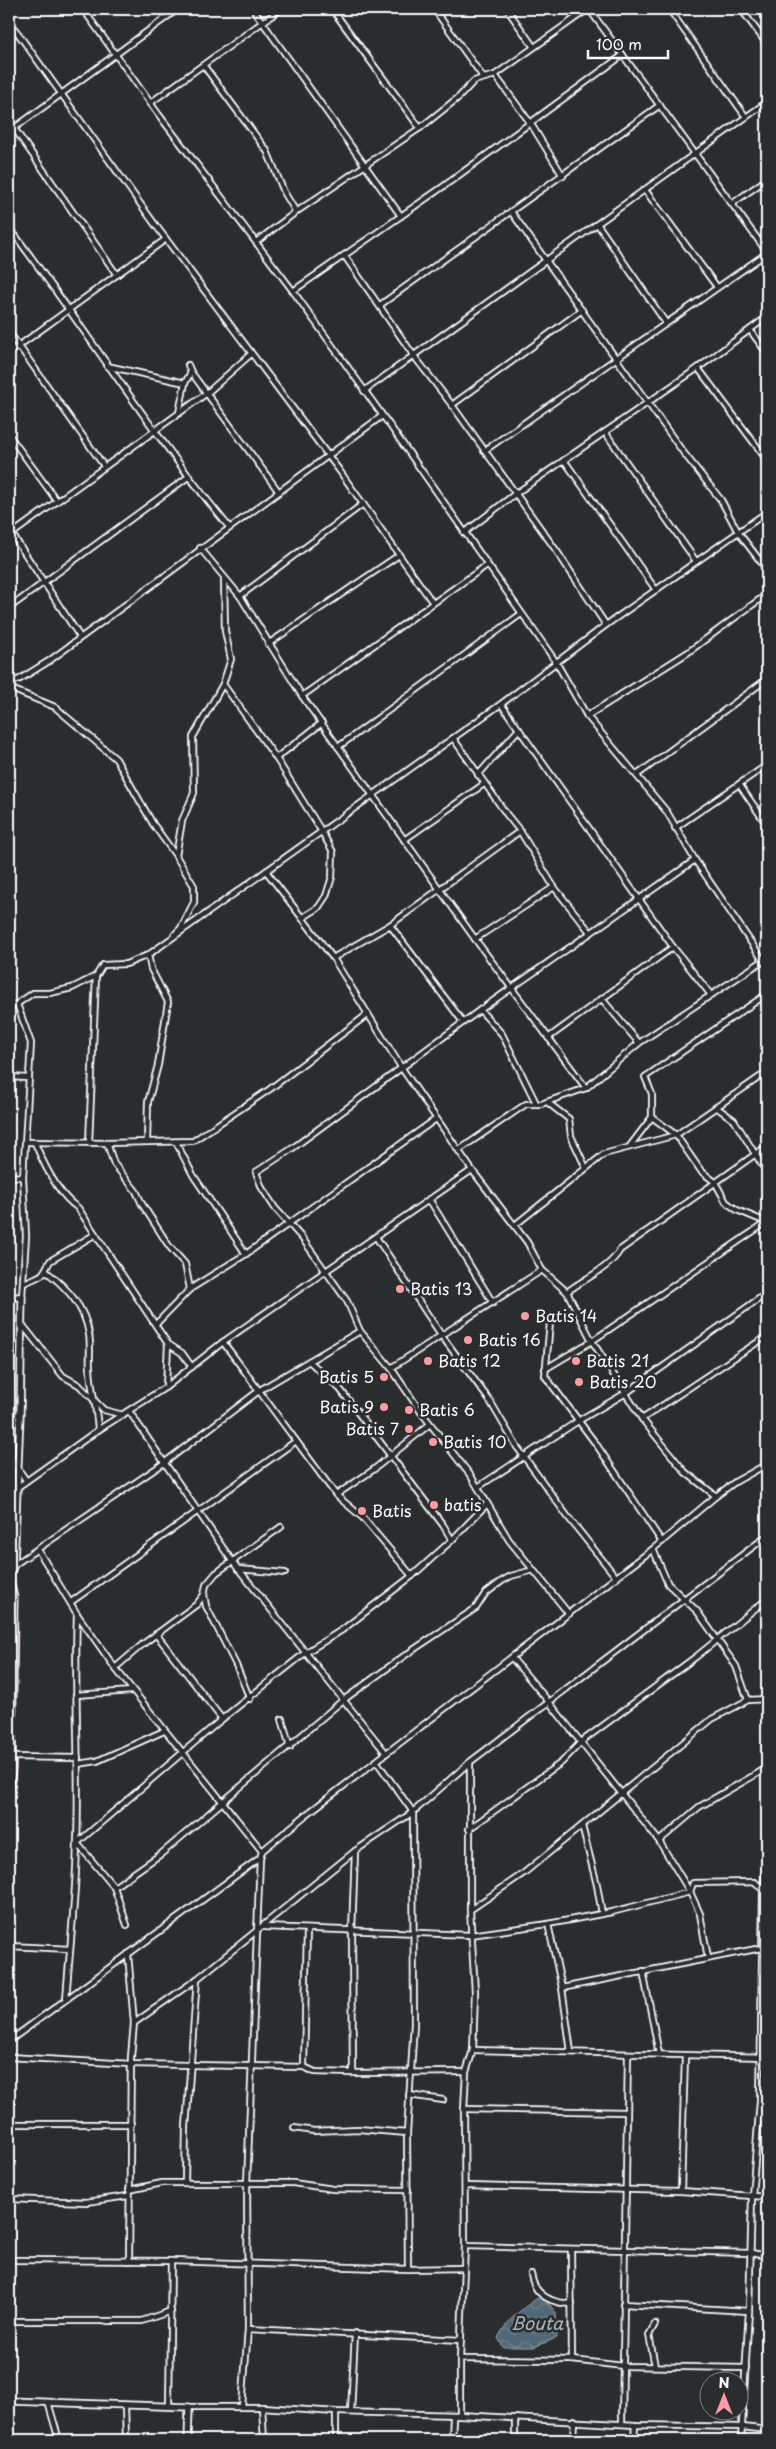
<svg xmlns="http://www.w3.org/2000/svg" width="776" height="2449" viewBox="0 0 776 2449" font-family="'Playpen Sans',sans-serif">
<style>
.water{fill:url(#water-waves);stroke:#98a4ad}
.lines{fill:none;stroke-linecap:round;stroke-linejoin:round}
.street-casing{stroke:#fff;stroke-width:8}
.secondary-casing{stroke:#fff;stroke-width:9}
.street{stroke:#2a2d2e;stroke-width:4.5}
.secondary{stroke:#2a2d2e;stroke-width:5.5}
.poi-dot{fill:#ff9aa2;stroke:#2a2d2e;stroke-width:2}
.labels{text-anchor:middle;stroke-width:5;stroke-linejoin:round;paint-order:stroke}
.poi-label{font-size:16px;fill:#fff;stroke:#2a2d2e;text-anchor:start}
.water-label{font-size:18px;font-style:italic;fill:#a9b4bb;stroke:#2a2d2e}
</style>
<defs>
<pattern id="water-waves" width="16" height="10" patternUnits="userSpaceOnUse" patternTransform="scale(1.25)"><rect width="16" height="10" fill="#536877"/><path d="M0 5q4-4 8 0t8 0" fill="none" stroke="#6d7f8b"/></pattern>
</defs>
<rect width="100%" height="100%" fill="#2a2d2e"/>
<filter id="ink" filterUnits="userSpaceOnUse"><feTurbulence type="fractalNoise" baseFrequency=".02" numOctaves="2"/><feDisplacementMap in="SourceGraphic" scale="10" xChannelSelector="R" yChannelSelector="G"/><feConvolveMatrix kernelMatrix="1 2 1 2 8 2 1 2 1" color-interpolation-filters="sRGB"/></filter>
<g filter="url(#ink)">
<path class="water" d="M538,2298L545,2299L556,2313L557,2338L534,2347H503L498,2338C506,2321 522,2308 538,2298Z"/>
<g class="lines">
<g class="street-casing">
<g id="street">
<polyline points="83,9 159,115 293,291 393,430 556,662 587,716 667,812 695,860 767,966"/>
<polyline points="253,9 401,216"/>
<polyline points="332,9 420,128"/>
<polyline points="434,9 483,77"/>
<polyline points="507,9 533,46"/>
<polyline points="589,9 767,252"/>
<polyline points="669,9 746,117"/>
<polyline points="741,9 767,44"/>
<polyline points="9,21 154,223 339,470 433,603"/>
<polyline points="204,66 267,151 284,192 296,212"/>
<polyline points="495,75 531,124 563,176"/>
<polyline points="150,103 281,9"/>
<polyline points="9,121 117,275"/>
<polyline points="9,132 178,9"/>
<polyline points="645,190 717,287"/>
<polyline points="733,203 767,179"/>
<polyline points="512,213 683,452 721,500 738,532 767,570"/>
<polyline points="598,225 666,323"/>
<path d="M9,227C83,326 150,431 229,527"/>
<polyline points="256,242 296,212 420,128 459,97 474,81 495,75 588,9"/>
<polyline points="344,255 414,356 452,405 556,550 606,625"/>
<polyline points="293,291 444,186 623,55"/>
<polyline points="380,305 660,105"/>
<polyline points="750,330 767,353"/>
<polyline points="9,332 104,466"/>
<polyline points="9,353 166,239"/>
<polyline points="107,366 185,383"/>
<polyline points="698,368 767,460"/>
<polyline points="191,372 279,492"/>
<polyline points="364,391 767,102"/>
<polyline points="452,405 582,310"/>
<polyline points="179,413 185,383 191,372 188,365"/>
<polyline points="605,432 696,561"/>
<polyline points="9,435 57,501"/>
<polyline points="484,451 767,253"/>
<polyline points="564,460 656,590"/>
<polyline points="464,533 515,494 698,368 767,317"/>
<polyline points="12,534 80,637"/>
<polyline points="9,536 207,393 251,354"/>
<polyline points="200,548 240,596 302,696 475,939 586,1088"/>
<polyline points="240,596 363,504"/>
<polyline points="9,608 188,477"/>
<polyline points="268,644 399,555"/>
<polyline points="9,683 20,679 49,661 382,416"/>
<polyline points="223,684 276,758 322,832 333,852 332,877 326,896 318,908 302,918"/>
<polyline points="9,688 55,707 116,759 153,824 176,856 194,886 194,902 181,928 175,934"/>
<polyline points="302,696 487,565"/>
<polyline points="501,704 673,947 711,995"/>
<polyline points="587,716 687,653 767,594"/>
<polyline points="453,738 507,815 520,831 554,887 590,932"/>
<polyline points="338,747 521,614"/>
<polyline points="276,758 322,723"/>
<polyline points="478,775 519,729"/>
<polyline points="637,775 767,679"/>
<polyline points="739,784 767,825"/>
<polyline points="675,828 767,765"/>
<polyline points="404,840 484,784"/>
<polyline points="176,856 182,821 194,793 193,737 223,684 231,659 225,631 224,578"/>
<polyline points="266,871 333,958 401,1067 472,1170 527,1242 542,1270 567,1292 592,1341 642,1419 685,1472 716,1496"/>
<polyline points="390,925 463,1022"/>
<polyline points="475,939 554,887"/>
<polyline points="333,958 390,925 520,831"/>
<polyline points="602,999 639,1043"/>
<polyline points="17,1004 31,1043 23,1177 26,1236 22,1297"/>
<polyline points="9,1006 17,1004 33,993 50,993 72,988 96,976 103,965 126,964 148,955 501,704 606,625 767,512"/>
<polyline points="480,1010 502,1034 536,1103"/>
<polyline points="548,1038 673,947"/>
<polyline points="9,1077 28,1078"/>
<polyline points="547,1102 569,1119 571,1136 586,1168"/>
<polyline points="716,1107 734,1120 767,1173"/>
<polyline points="652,1117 652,1094 645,1077 767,994"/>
<polyline points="25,1142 107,1143 193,1141 270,1089 368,1014"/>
<polyline points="147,1142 148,1102 158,1065 168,1002 151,969 148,955"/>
<polyline points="176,1142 193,1175 246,1254"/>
<path d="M35,1143C44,1165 58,1195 78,1208L168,1344L182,1353L192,1367"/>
<polyline points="89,1143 96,976"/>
<polyline points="107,1143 114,1164 136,1191 142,1204 169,1246 185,1264 190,1289"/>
<polyline points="630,1146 652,1117 676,1135 701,1171 715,1182 726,1202 737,1210 766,1222 767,1226"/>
<polyline points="459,1150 526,1104 541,1104 586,1088 639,1043 767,958"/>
<polyline points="9,1176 23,1177"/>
<polyline points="429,1199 493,1303"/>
<polyline points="515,1225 604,1154 676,1135 767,1072"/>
<polyline points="376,1237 442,1336 490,1401 517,1447 568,1517 616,1577"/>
<path d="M47,1272C67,1288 85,1307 89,1334C91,1345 89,1357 90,1369C91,1389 97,1409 98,1430"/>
<path d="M24,1283C44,1274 41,1278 50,1261L94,1235"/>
<path d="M567,1292C585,1278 609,1269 620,1250L767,1146"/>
<polyline points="21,1323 63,1376 79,1385 104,1410 123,1415"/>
<polyline points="550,1323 545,1376 596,1444 662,1542"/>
<polyline points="156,1324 190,1289 246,1254 436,1119"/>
<polyline points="223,1342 336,1495 362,1517 412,1576"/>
<polyline points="309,1361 340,1389 443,1525 452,1540"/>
<polyline points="391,1368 542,1270"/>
<polyline points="545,1369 592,1341 767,1222"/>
<polyline points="166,1387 168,1344"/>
<polyline points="129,1411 232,1561 386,1753"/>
<polyline points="9,1414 20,1415"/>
<polyline points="642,1419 767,1336"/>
<polyline points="9,1456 26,1480"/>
<polyline points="18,1487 98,1430 166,1387 223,1342 472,1170"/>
<polyline points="478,1487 578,1421 626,1393 767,1293"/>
<polyline points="336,1495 373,1470 430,1424"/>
<polyline points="653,1549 668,1584 697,1611 736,1666 748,1700"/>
<polyline points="38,1550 77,1614 115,1668 262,1851"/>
<polyline points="14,1565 164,1463 260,1390 360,1331"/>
<polyline points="238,1569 285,1573"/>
<polyline points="204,1595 206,1606 236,1665 250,1699"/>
<polyline points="71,1602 296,1441"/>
<polyline points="569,1614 509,1540 471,1476 421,1412 391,1368 360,1331 347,1301 302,1238 275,1208 262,1188 256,1172 290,1150 480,1010 695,860"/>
<polyline points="156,1634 222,1719"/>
<polyline points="115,1668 143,1644 196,1605 204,1595 206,1585 216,1573 281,1527"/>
<polyline points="76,1695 132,1691"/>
<polyline points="282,1719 290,1747"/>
<polyline points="12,1757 78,1758"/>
<polyline points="377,1762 413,1812 414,2024 407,2133 408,2269"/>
<polyline points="78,1764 97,1761 164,1731"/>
<polyline points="582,1826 597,1885 602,1914"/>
<polyline points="469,1829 562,1762 581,1742 697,1656 767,1599"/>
<polyline points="659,1841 699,1807 767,1768"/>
<polyline points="114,1887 161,1854 342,1701 404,1656 476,1608 485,1594 502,1581 511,1576 533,1570"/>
<polyline points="470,1910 524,1873 712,1719 748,1700 767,1699"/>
<polyline points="548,1924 562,1988 571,2052"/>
<polyline points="127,1925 114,1887 77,1843 222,1719 305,1653 342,1630 412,1576 452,1540 487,1504"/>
<polyline points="264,1927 471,1935 548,1924 612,1912 690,1892 693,1883 755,1882 763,1890 767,1890"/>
<polyline points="9,1946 70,1949"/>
<polyline points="128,1954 134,2023 131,2057 129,2261"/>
<polyline points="708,1958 700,1914 690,1892 659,1841 549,1702 767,1536"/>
<polyline points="643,1971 659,2054"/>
<polyline points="562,1988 761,1948"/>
<path d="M66,1999C70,1947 76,1895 77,1843C80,1766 74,1690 77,1614"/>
<polyline points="134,2023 197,1979 355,1851 413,1812 470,1762 549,1702 512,1658"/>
<polyline points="9,2041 260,1858 262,1851 307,1814 653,1549 716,1496 735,1482 767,1464"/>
<polyline points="473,2050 767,2057"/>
<polyline points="9,2057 131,2064 304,2067 315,2072 353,2073 466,2072"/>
<polyline points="304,2067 307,1929"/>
<polyline points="353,2073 352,1932 355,1851"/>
<polyline points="409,2095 443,2100"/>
<polyline points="464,2109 626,2112"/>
<polyline points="9,2124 131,2124"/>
<polyline points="294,2128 314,2131 358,2129 407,2133"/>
<polyline points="185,2183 186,2127 197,1979"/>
<polyline points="465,2186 681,2191 767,2197"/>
<polyline points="129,2190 162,2183 293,2183 333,2189 408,2190"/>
<polyline points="681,2191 685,2056"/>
<polyline points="9,2199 86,2202 128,2196"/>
<polyline points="465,2246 751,2253 767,2256"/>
<polyline points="571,2249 572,2360"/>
<polyline points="9,2260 171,2261 408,2269 464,2268"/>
<path d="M531,2274C534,2296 552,2303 572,2304"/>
<polyline points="623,2304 749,2311"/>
<polyline points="9,2321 142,2321 171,2311"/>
<polyline points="248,2329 461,2340"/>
<polyline points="460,2359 572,2360 623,2366 746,2368"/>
<polyline points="655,2366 649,2335 655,2324"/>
<polyline points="48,2402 59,2440"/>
<polyline points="125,2406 126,2440"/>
<polyline points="169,2406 171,2261"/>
<polyline points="189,2407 262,2407 336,2412 460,2415 635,2425 743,2427 767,2430"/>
<polyline points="242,2407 248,2329 247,2184 260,1858"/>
<polyline points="262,2407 264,2440"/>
<polyline points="351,2412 355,2333"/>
<polyline points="460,2415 460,2359 465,2246 464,2109 466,2072 473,2050 475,1992 470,1910 470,1762"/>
<polyline points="622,2423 628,2055"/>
<polyline points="336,2440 336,2412"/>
<polyline points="452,2440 453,2417"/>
<polyline points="515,2440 515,2418"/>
<polyline points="573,2440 574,2420"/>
<polyline points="634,2440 635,2425"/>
<polyline points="741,2440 749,2311 752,2196 760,2101 763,1890 767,1858"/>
</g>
</g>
<g class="secondary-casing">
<g id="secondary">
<polyline points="9,1297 22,1297 20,1415 14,1565 9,1576 14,1598 12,1769 9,1796"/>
<polyline points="9,1930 9,1955"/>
<polyline points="9,2401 189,2407 188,2440"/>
</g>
</g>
<use href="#street" class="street"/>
<use href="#secondary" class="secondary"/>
</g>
</g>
<g class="poi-dot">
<circle cx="400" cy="1289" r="5"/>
<circle cx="525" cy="1316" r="5"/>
<circle cx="468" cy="1340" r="5"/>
<circle cx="428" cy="1361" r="5"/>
<circle cx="576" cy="1361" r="5"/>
<circle cx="384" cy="1377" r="5"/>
<circle cx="579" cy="1382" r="5"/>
<circle cx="384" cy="1407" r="5"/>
<circle cx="409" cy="1410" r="5"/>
<circle cx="409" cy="1429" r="5"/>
<circle cx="433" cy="1442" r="5"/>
<circle cx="434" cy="1505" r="5"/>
<circle cx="362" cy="1511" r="5"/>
</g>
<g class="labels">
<g class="poi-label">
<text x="410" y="1295">Batis 13</text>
<text x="535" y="1322">Batis 14</text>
<text x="478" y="1346">Batis 16</text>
<text x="438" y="1367">Batis 12</text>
<text x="586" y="1367">Batis 21</text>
<text x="374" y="1383" text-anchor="end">Batis 5</text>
<text x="589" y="1388">Batis 20</text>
<text x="374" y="1413" text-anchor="end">Batis 9</text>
<text x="419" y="1416">Batis 6</text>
<text x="399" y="1435" text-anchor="end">Batis 7</text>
<text x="443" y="1448">Batis 10</text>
<text x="444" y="1511">batis</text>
<text x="372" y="1517">Batis</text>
</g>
<g class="water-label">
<text x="537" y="2330">Bouta</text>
</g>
</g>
<rect width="776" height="2449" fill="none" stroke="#2a2d2e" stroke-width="30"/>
<rect x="15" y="15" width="746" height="2419" fill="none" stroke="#fff" stroke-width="2" filter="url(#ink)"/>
<g transform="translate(724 2396)"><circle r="24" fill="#2a2d2e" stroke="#7f8182"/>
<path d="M0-4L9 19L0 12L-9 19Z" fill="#ff9aa2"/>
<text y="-8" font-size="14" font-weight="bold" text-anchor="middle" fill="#ffffff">N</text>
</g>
<path d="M588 50v8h80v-8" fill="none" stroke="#ffffff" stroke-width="2.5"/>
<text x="596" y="50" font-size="15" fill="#ffffff" stroke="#2a2d2e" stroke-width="4" paint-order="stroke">100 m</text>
</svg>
